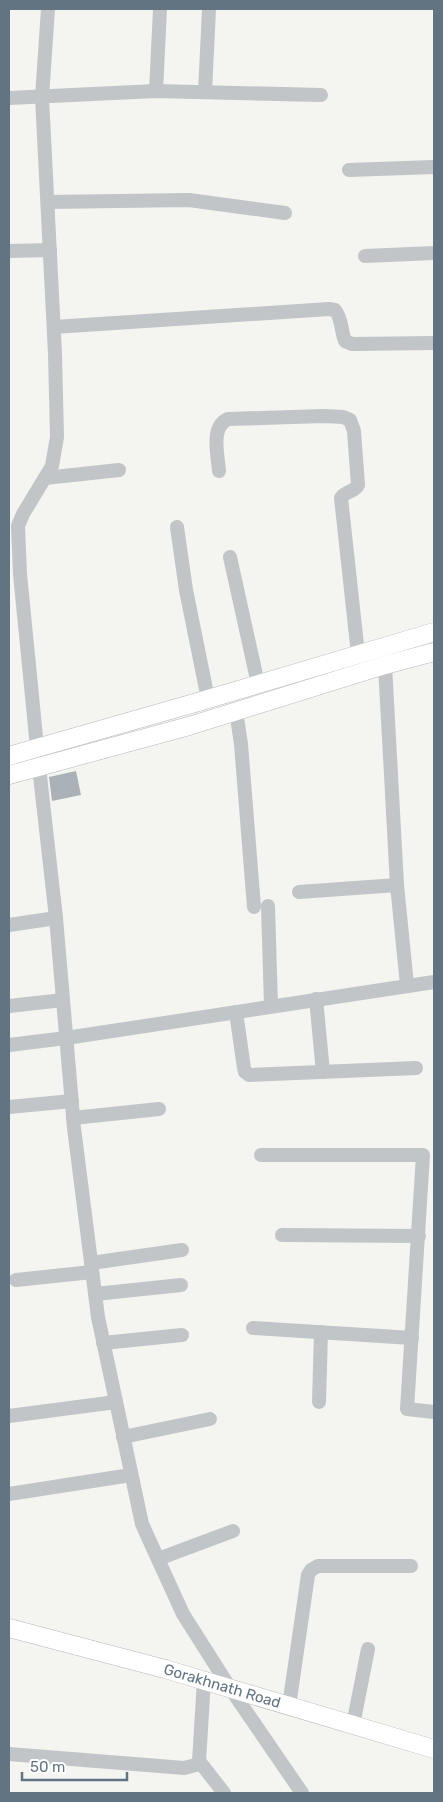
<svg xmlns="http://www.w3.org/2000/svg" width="443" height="1802" viewBox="0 0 443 1802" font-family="Rubik,sans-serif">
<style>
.building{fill:#abb2b7}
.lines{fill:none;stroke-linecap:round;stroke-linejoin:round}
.major-casing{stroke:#b4b8bc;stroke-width:19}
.minor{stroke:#c1c5c8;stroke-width:14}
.major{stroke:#fff;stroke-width:18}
.labels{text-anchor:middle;stroke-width:5;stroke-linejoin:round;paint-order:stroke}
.street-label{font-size:15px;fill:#627382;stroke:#fff}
</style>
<rect width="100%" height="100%" fill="#f4f4f0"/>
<polygon class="building" points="76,771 81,795 52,801 49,777"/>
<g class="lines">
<g class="major-casing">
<g id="major">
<polyline points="9,756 198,702 434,632"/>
<polyline points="9,775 189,726 385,665 434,652"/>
<path id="s1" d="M9,1628L165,1669L434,1749"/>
</g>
</g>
<g class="minor">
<polyline points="156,91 160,9"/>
<polyline points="205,92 209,9"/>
<polyline points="9,98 156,91 321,95"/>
<polyline points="349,170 434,167"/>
<polyline points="48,202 189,200 285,213"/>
<polyline points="9,251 50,250"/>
<polyline points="365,256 434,253"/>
<path d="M54,327L329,309L335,310C342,318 341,331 345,341L352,344L434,343"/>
<path d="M219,471C218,455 210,427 228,419L324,416L343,417L350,420L354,431L358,485C355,492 345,491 341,498L358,654"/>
<polyline points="45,478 119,470"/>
<polyline points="177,527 186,590 208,699"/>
<polyline points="230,557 258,684"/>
<polyline points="385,665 397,885 407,985"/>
<polyline points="236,711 241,744 254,907"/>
<polyline points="37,747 20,574 18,526 23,514 52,466 57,437 55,354 42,97 48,9"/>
<polyline points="39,767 56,918 74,1128 98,1317 142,1524 183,1614 230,1688 302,1793"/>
<polyline points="299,892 397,885"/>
<polyline points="268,906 271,1006"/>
<polyline points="9,925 56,918"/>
<polyline points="316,999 323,1072"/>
<polyline points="9,1006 63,1000"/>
<polyline points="236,1012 244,1068 245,1072 249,1075 416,1068"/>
<polyline points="9,1045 66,1038 434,982"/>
<polyline points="9,1107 72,1101"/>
<polyline points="73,1118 159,1109"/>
<polyline points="261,1155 423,1155 407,1409 434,1412"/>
<polyline points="282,1235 419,1236"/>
<polyline points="91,1263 182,1250"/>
<polyline points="16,1280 92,1272"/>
<polyline points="95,1294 181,1285"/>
<polyline points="253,1328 412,1338"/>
<polyline points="103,1343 182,1335"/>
<polyline points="319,1402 321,1332"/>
<polyline points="9,1416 116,1402"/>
<polyline points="123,1437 210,1419"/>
<polyline points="9,1494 131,1475"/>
<polyline points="158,1559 233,1531"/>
<polyline points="289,1706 308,1575 311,1570 318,1566 411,1566"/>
<polyline points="353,1725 368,1649"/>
<polyline points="9,1754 184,1768 196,1765 199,1761 204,1680"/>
<polyline points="199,1761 224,1793"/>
</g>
<use href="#major" class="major"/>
</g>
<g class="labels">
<g class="street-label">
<text dy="5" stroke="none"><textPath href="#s1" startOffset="221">Gorakhnath Road</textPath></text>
</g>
</g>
<rect width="443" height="1802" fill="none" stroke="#627382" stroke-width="20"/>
<path d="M22 1772v8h105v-8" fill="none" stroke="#627382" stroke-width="2.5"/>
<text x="30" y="1772" font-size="15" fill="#627382" stroke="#ffffff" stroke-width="4" paint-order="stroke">50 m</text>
</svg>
